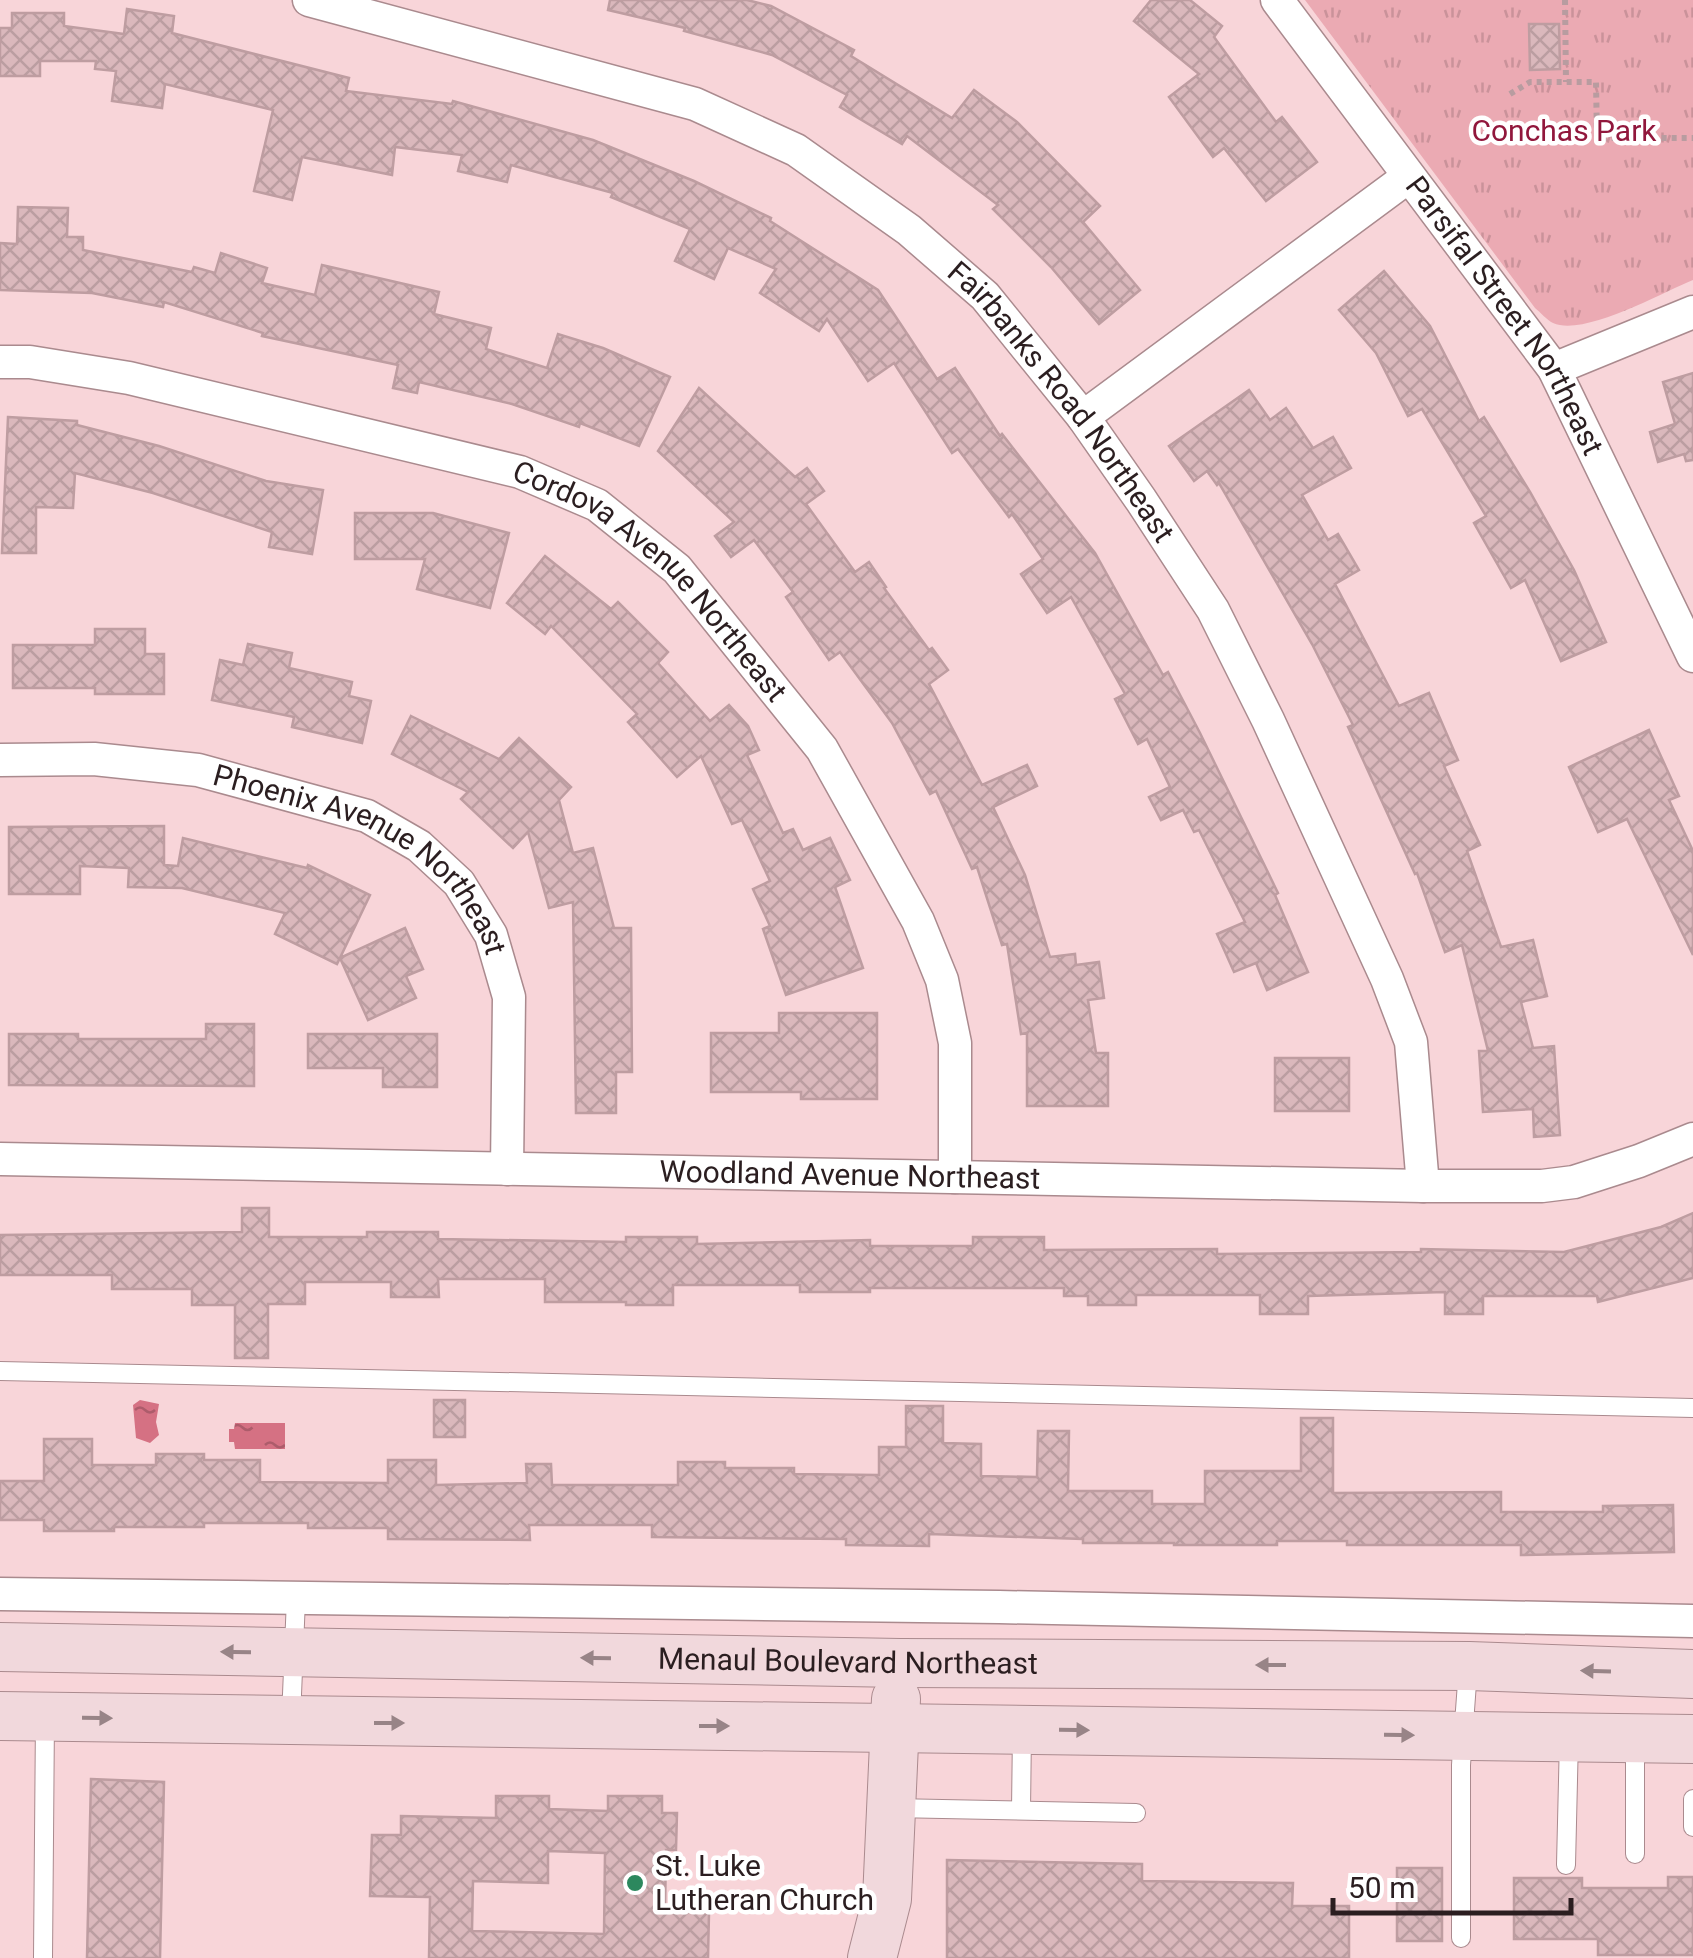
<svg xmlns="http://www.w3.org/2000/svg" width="1693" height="1958" viewBox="0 0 1693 1958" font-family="Roboto,sans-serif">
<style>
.park{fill:url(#park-tufts)}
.water{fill:url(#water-ripples)}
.building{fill:url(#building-cross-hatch);stroke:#be9da1;stroke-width:2.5;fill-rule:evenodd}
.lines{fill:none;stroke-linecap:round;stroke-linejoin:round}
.lane-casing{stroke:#aa8a8e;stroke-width:20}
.street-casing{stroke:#aa8a8e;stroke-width:35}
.secondary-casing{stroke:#aa8a8e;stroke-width:50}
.path{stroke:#b89ca0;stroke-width:6;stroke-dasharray:5 5;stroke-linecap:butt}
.lane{stroke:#fff;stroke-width:18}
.street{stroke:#fff;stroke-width:32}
.secondary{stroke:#f1d8dc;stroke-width:48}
.oneway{fill:#988487}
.poi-dot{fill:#2c885e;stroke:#fff;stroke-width:4}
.labels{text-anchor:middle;stroke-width:9;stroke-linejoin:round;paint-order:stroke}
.park-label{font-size:30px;fill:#91173c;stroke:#fff}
.street-label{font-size:30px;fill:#2b1e20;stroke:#fff}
.poi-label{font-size:30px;fill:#2b1e20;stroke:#fff;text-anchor:start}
</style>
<defs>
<pattern id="park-tufts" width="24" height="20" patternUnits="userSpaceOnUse" patternTransform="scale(2.5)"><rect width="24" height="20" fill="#ebaab3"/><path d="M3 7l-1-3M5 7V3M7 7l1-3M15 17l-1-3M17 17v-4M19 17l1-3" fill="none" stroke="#ca929a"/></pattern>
<pattern id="water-ripples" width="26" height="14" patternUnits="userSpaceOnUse" patternTransform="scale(2.5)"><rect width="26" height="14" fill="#d57183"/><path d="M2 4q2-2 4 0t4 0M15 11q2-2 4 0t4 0" fill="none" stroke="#ad5c6b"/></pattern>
<pattern id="building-cross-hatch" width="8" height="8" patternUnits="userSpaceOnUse" patternTransform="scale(2.5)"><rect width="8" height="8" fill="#dab8bc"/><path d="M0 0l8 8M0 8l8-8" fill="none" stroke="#bb9ea1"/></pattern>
</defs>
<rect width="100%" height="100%" fill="#f8d5d9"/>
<path class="park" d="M1305,0H1693V280C1663,292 1584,337 1553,323C1547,320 1540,312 1535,308Z"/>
<g class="water">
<polygon points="140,1400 159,1404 156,1422 159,1435 150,1443 136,1438 133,1405"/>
<polygon points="235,1423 285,1423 285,1449 235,1449 234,1442 229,1442 229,1429 234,1429"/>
</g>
<g class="building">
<polygon points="610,0 747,0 771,6 854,50 851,56 952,118 974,90 1017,122 1100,206 1083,222 1140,290 1099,324 1051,267 993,209 998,205 907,136 902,144 840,107 847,95 772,55 684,31 685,28 608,10"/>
<polygon points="1151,0 1190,0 1222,26 1214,37 1276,122 1282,117 1317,162 1266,201 1224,148 1213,157 1169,97 1199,74 1134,21"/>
<polygon points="127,9 174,16 172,33 349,78 346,91 452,104 453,101 593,140 694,181 771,218 770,221 878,290 937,379 955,368 1000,436 1002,434 1095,553 1163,675 1168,672 1200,733 1278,893 1275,895 1308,972 1267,990 1256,963 1234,972 1217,934 1245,922 1199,830 1194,832 1183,810 1161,820 1149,797 1170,787 1147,739 1138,744 1115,699 1125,694 1071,597 1047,613 1021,574 1043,559 1012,514 1009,517 958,449 952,453 894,363 868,381 827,319 819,331 760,293 776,269 728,248 714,279 675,261 690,229 611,197 613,193 511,165 507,182 458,171 462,155 395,147 392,175 302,157 292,200 254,191 273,110 165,84 162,108 112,101 116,71 95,69 96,61 40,61 40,76 0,76 0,28 12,28 12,13 64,13 64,26 124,34"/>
<polygon points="1529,24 1559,24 1560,69 1530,70"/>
<polygon points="18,207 68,208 67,237 83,237 83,250 192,272 194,267 215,273 221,253 267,268 262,283 315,295 322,265 439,292 434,314 491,328 486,349 547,368 558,334 603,348 670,377 639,446 580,423 579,427 512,404 419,382 417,393 393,388 398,365 262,336 263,333 164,302 163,307 92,293 0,290 0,243 17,244"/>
<polygon points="1384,271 1430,326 1479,421 1484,417 1530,492 1574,570 1606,642 1561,661 1525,580 1511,588 1474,523 1486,516 1422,409 1408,416 1376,353 1339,310"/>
<polygon points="1693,373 1693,460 1686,461 1684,454 1658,462 1650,432 1675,424 1663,382"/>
<polygon points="699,388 795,477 807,468 824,491 806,504 855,572 869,562 886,587 884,588 929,650 932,648 948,670 929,684 982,785 1027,765 1037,786 993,807 1025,875 1050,957 1075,954 1076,965 1099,962 1104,998 1088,1000 1096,1053 1108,1053 1108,1106 1027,1106 1027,1033 1021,1034 1007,944 1002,945 977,867 972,869 936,791 930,794 892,723 840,652 829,660 786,597 793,592 754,540 731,557 715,536 734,522 658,451"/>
<polygon points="1249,390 1270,420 1286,408 1313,448 1333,437 1351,468 1302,495 1328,540 1338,534 1359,570 1335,584 1399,706 1429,693 1458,760 1444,766 1480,845 1467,851 1501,947 1533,940 1547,996 1521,1002 1533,1048 1554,1046 1560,1135 1534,1137 1533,1109 1483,1112 1479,1051 1488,1051 1462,945 1445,952 1417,873 1415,874 1348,727 1353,725 1312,644 1219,483 1217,485 1207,471 1194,481 1169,446"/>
<polygon points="8,417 77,421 77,425 159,446 266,481 323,490 312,554 269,547 272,532 153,493 75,473 73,508 36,507 36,553 2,553"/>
<polygon points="355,513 433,513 509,533 490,608 417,589 425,559 355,559"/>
<polygon points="545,556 611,609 618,602 668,652 658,663 710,721 729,705 748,726 759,750 747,755 783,833 793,829 803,850 830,838 850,880 835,887 863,968 786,995 763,929 770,926 753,889 770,881 742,820 732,824 701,756 677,777 628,722 637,714 551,626 545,634 507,603"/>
<polygon points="95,629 145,629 145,654 164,654 164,694 95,694 95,688 13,688 13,645 95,645"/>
<polygon points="248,644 292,653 289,668 352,682 349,696 371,701 362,743 292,727 294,717 212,700 220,660 243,665"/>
<polygon points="411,716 499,759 519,738 571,787 559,800 573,853 593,848 614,928 631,928 632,1072 616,1072 616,1113 576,1113 573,902 549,908 528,832 513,848 461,799 468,792 392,754"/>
<polygon points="1649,730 1679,796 1669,800 1693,851 1693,955 1627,819 1598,832 1569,767"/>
<polygon points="164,826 164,865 178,866 183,838 307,868 308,865 370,895 340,958 405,928 423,969 406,976 416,998 368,1020 340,958 337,964 275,934 285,913 182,888 128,887 129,868 80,866 80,894 9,894 9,827"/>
<polygon points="779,1013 877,1013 877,1099 801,1099 801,1092 711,1092 711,1033 779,1033"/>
<polygon points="206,1024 254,1024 254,1086 9,1085 9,1034 78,1034 78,1039 206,1039"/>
<polygon points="308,1034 437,1034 437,1087 383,1087 383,1068 308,1068"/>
<rect x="1275" y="1058" width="74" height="53"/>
<polygon points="242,1208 269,1208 269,1237 367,1237 367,1232 438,1232 438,1239 626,1242 626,1237 697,1237 697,1244 870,1240 870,1246 973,1246 973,1237 1044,1237 1044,1250 1217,1249 1217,1254 1421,1252 1421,1249 1564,1252 1661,1227 1693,1213 1693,1278 1598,1302 1597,1296 1483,1296 1483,1314 1445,1314 1445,1292 1308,1296 1308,1314 1260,1314 1260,1295 1136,1295 1136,1305 1088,1305 1088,1296 1064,1296 1064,1288 870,1288 870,1292 800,1292 800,1285 673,1285 673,1305 626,1305 626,1302 545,1302 545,1279 438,1279 439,1297 391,1297 391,1282 305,1282 305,1304 268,1304 268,1358 235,1358 235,1305 192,1305 192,1289 112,1289 112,1275 0,1275 0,1235 242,1232"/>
<rect x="434" y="1400" width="31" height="37"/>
<polygon points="906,1406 943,1406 943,1443 981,1444 981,1476 1037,1477 1038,1431 1069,1431 1068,1491 1152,1491 1152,1504 1205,1504 1205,1471 1301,1471 1301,1418 1333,1418 1333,1493 1501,1492 1501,1512 1603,1512 1603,1506 1673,1505 1674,1552 1521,1555 1521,1545 1347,1545 1347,1541 1277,1541 1277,1545 1174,1545 1174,1543 1083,1543 1083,1539 929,1534 929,1546 846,1545 846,1539 652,1537 652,1525 529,1525 530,1540 388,1539 388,1528 308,1528 308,1523 204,1523 204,1527 114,1527 114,1531 44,1531 44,1520 0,1520 0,1481 44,1481 44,1439 92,1439 92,1465 156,1465 156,1454 204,1454 204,1460 260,1460 260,1482 388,1483 388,1460 436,1460 436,1485 527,1483 526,1464 551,1464 552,1485 678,1485 678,1462 725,1462 725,1468 794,1468 794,1474 879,1475 879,1447 906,1447"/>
<polygon points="91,1779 164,1782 160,1958 87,1958"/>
<path d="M496,1796H549V1809L608,1811V1796H662V1813H677L676,1850H666L665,1912L709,1913L708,1958H429L430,1897L370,1896L372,1835H401V1816L496,1818ZM548,1851L605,1853L604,1934L472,1931L473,1881L548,1883Z"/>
<polygon points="947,1860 1142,1864 1142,1881 1293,1883 1292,1906 1349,1906 1349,1958 947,1958"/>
<rect x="1397" y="1868" width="45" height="73"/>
<polygon points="1668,1877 1693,1877 1693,1955 1598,1955 1598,1939 1514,1939 1514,1878 1582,1878 1582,1888 1668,1888"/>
</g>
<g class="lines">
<g class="lane-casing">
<g id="lane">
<polyline points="0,1371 1693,1408"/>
<polyline points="291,1718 296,1599"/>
<polyline points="1635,1739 1635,1854"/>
<polyline points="1693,1799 1693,1827"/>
<polyline points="892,1808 1136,1813"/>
<polyline points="1021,1810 1022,1731"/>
<polyline points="1566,1865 1569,1738"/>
<polyline points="1461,1938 1461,1765 1468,1669"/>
<polyline points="43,1958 45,1717"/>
</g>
</g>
<g class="street-casing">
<g id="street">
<path id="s1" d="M309,0L695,104L796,150L909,230L985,296L1083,417L1141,500L1213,610L1268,720L1387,979L1411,1042L1423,1186"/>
<path id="s2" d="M1277,0L1554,369L1693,656"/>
<path id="s3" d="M0,362H30L129,378L520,472L597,505L677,569L822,749L918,921L942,980L955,1043V1177"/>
<polyline points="1554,369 1693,312"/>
<polyline points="1083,417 1408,177"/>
<path id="s4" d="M0,760L94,759L198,770L367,816L419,846L459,883L491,935L509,997L507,1169"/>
<path id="s5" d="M0,1159L1423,1186H1542L1574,1182L1639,1161L1693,1139"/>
<polyline points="0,1594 999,1607 1693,1621"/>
</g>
</g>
<g class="secondary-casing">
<g id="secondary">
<path id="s6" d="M0,1647L900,1663L1469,1666L1693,1674"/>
<polyline points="0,1716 1693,1739"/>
<polyline points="872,1958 887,1899 896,1699"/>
</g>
</g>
<g class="path">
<polyline points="1565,0 1566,82"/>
<polyline points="1510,94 1530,82 1596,82 1597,138 1693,138"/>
</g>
<use href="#lane" class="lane"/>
<use href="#street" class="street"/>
<use href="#secondary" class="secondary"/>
</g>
<defs><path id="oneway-solid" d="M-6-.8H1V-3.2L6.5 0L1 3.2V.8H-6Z" transform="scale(2.5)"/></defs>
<g class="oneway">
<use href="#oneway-solid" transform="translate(236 1652) rotate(-179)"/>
<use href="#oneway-solid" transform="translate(596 1658) rotate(-179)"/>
<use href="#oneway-solid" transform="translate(1271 1665) rotate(-180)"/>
<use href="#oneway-solid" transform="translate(1596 1671) rotate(-178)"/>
<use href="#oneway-solid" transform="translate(97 1718) rotate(1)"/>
<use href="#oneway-solid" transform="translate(389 1723)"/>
<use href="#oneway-solid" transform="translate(714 1726)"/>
<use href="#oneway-solid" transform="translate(1074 1730) rotate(1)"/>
<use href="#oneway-solid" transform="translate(1399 1735) rotate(1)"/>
</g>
<circle class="poi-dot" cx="635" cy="1883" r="10"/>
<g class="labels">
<g class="park-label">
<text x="1564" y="141">Conchas Park</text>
</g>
<g class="street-label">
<text dy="10" stroke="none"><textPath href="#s2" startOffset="390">Parsifal Street Northeast</textPath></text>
<text dy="10" stroke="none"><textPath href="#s1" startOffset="880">Fairbanks Road Northeast</textPath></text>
<text dy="10" stroke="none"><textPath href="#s3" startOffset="705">Cordova Avenue Northeast</textPath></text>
<text dy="10" stroke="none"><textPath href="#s4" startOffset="392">Phoenix Avenue Northeast</textPath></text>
<text dy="10" stroke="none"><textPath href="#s5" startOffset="850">Woodland Avenue Northeast</textPath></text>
<text dy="10" stroke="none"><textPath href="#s6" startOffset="848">Menaul Boulevard Northeast</textPath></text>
</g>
<g class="poi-label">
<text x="655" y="1876">St. Luke<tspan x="655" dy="34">Lutheran Church</tspan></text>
</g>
</g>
<path d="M1333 1898v15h238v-15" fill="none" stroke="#2b1e20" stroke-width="5"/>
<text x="1348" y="1898" font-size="30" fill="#2b1e20" stroke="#ffffff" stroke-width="8" paint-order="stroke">50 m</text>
</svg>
